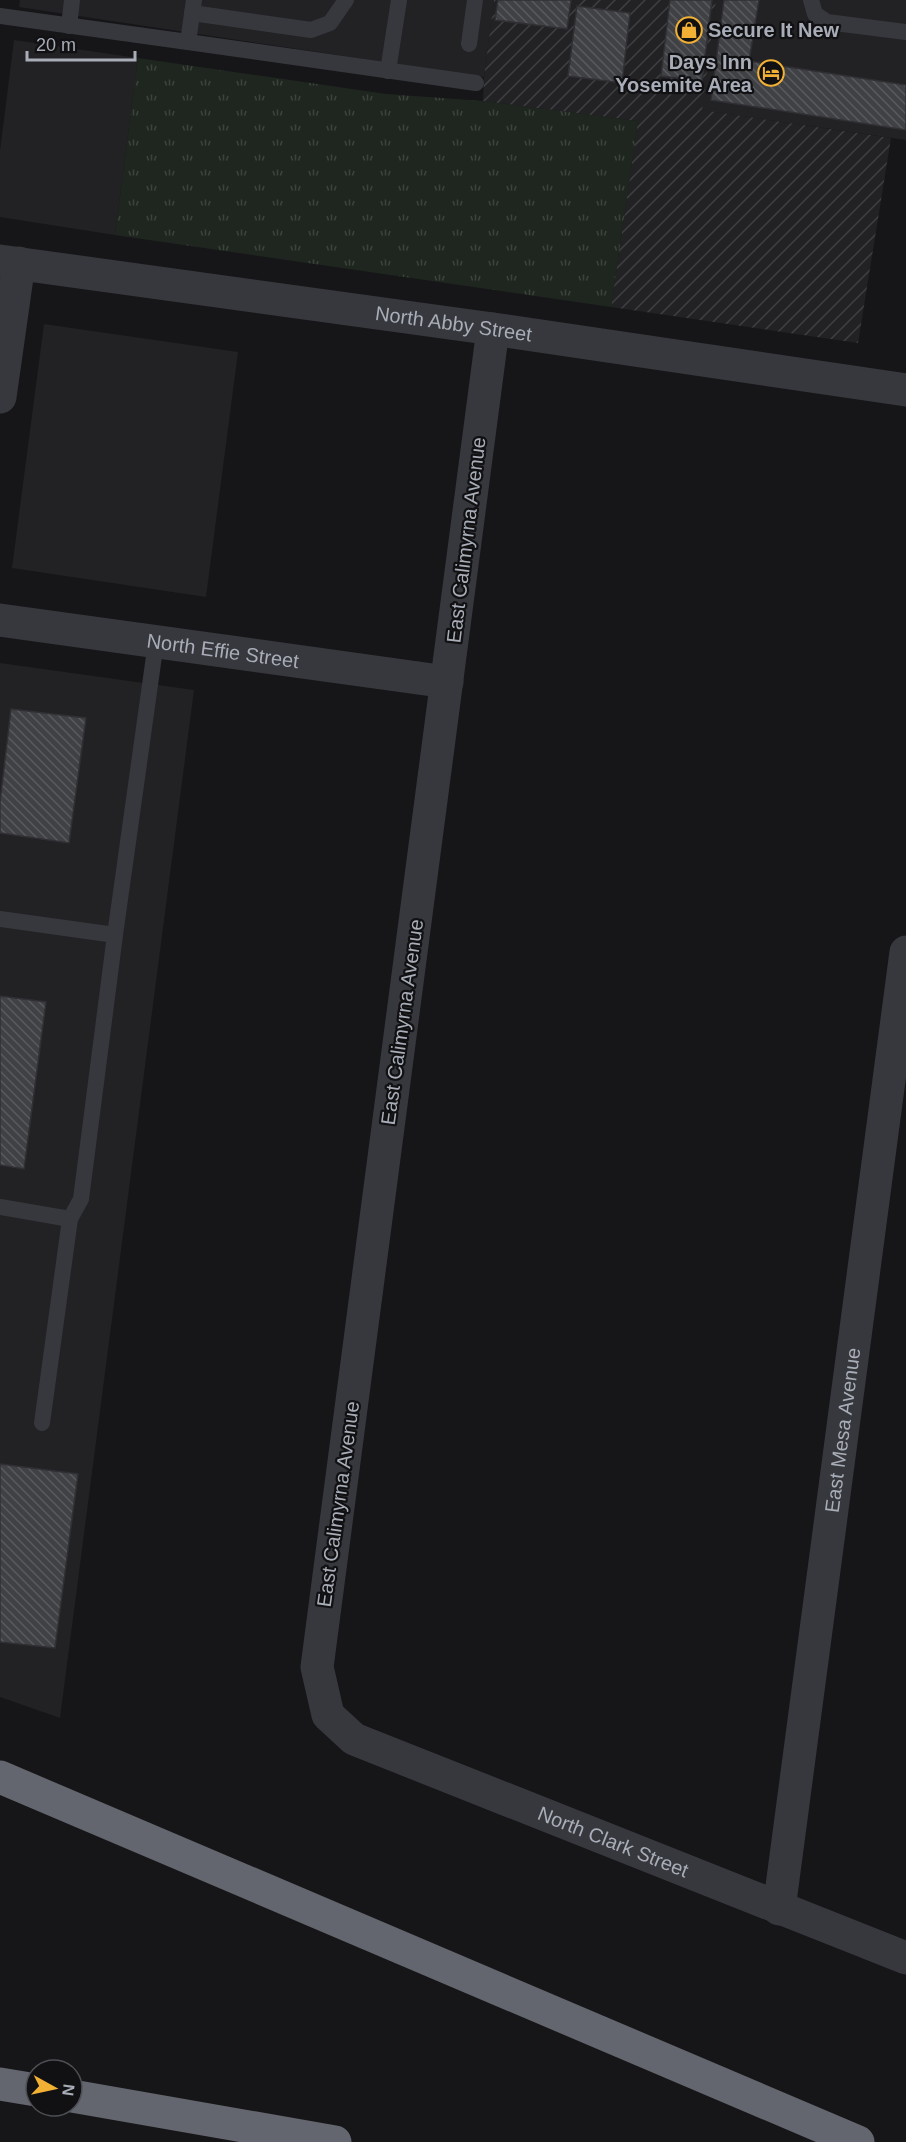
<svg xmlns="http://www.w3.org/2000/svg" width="906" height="2142" viewBox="0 0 906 2142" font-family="Arial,sans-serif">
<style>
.built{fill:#222225}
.industrial{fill:url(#industrial-furrows)}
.grass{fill:url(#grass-tufts)}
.building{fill:url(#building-back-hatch);stroke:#303034;stroke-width:1.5}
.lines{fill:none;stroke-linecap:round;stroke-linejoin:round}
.service{stroke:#37383d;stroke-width:16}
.minor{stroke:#37383d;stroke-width:33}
.motorway{stroke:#63666e;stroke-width:33}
.labels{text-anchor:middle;stroke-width:4.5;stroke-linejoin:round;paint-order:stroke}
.poi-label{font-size:20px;font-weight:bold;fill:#a8adb8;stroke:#111113;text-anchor:start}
.street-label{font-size:20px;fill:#a8adb8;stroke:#111113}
</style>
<defs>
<pattern id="industrial-furrows" width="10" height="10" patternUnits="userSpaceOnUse" patternTransform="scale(1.5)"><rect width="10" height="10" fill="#222225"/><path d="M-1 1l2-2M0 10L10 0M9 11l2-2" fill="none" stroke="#3f3f43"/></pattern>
<pattern id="grass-tufts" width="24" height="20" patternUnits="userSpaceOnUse" patternTransform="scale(1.5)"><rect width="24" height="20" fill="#1e261f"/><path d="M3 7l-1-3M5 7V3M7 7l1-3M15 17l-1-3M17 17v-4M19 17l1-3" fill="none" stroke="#3c433d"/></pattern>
<pattern id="building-back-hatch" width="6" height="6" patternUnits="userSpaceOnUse" patternTransform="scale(1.5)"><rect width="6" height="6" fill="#404145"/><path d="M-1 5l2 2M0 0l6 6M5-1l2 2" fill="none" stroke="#595a5e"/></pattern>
</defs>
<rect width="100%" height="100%" fill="#161618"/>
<g class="built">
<polygon points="20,0 494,0 484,77 19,7"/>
<polygon points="716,0 906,0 906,140 701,110"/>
<polygon points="14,40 138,58 115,235 0,217 0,151"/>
<polygon points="44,324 238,352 206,597 12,568"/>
<polygon points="0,663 194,690 60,1718 0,1697"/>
</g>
<polygon class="industrial" points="494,0 716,0 702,110 891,138 858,343 611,307 638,121 483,101 484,77"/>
<polygon class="grass" points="138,58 386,94 483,101 638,121 611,307 115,235"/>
<g class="building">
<polygon points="498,0 571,0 567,29 495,20"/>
<polygon points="670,0 712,0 702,81 661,76"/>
<polygon points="724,0 759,0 749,61 906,85 906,130 711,100"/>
<polygon points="577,6 630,13 622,83 568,76"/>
<polygon points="11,709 86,718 69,843 0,833 0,802"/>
<polygon points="0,996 46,1002 24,1169 0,1165"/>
<polygon points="0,1464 78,1474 55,1648 0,1642"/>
</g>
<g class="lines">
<g class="service">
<polyline points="811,0 815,14 827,22 906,32"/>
<polyline points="192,13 311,30 330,23 346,0"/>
<polyline points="0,16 188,42 194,0"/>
<polyline points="69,26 72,0"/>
<polyline points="188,42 476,83"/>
<polyline points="469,44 475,0"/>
<polyline points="388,71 399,0"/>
<polyline points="0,919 115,935 156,642"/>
<polyline points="0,1207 70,1219 81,1199 115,935"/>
<polyline points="42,1423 70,1219"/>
</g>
<g class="minor">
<path id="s1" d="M0,261L493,329L906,390"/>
<path id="s2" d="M493,329L317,1667L328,1715L354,1739L906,1958"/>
<polyline points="0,397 19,263"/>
<path id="s3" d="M0,620L447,682"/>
<path id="s4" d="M779,1909L906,952"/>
</g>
<g class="motorway">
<polyline points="0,1777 858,2142"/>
<polyline points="0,2084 36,2090"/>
<polyline points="72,2096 335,2142"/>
</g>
</g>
<defs>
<g id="shop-ring" transform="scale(1.35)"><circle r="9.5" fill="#111113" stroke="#f2b134" stroke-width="1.5"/><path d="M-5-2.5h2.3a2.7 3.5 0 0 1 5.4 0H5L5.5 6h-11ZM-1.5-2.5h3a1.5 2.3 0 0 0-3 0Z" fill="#f2b134"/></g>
<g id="hotel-ring" transform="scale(1.35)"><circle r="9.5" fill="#111113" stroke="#f2b134" stroke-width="1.5"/><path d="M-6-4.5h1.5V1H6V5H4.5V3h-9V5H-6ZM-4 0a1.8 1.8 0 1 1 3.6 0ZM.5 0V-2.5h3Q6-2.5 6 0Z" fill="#f2b134"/></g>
</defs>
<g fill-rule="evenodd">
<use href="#shop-ring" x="689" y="30"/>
<use href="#hotel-ring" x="771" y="73"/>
</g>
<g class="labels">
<g class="poi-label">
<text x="708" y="37">Secure It New</text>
<text x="752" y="69" text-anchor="end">Days Inn<tspan x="752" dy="23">Yosemite Area</tspan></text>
</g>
<g class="street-label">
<text dy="7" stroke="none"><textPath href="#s1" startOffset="458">North Abby Street</textPath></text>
<text transform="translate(466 540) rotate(-83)" y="7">East Calimyrna Avenue</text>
<text dy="7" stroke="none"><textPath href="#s3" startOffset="225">North Effie Street</textPath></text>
<text transform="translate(402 1022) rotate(-82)" y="7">East Calimyrna Avenue</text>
<text dy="7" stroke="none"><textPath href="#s4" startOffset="483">East Mesa Avenue</textPath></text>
<text transform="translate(338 1504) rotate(-82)" y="7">East Calimyrna Avenue</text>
<text dy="7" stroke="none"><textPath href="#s2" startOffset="1713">North Clark Street</textPath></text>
</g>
</g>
<g transform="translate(54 2088) rotate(98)"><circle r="28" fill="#111113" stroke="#4d4f55" stroke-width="1.5"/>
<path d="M0-4.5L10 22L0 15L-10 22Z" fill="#f2b134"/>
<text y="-9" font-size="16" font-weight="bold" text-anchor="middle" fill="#a8adb8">N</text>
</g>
<path d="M27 51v9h108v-9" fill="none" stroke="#a8adb8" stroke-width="3"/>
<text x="36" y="51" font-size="18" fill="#a8adb8" stroke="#111113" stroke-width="4.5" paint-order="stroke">20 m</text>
</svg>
